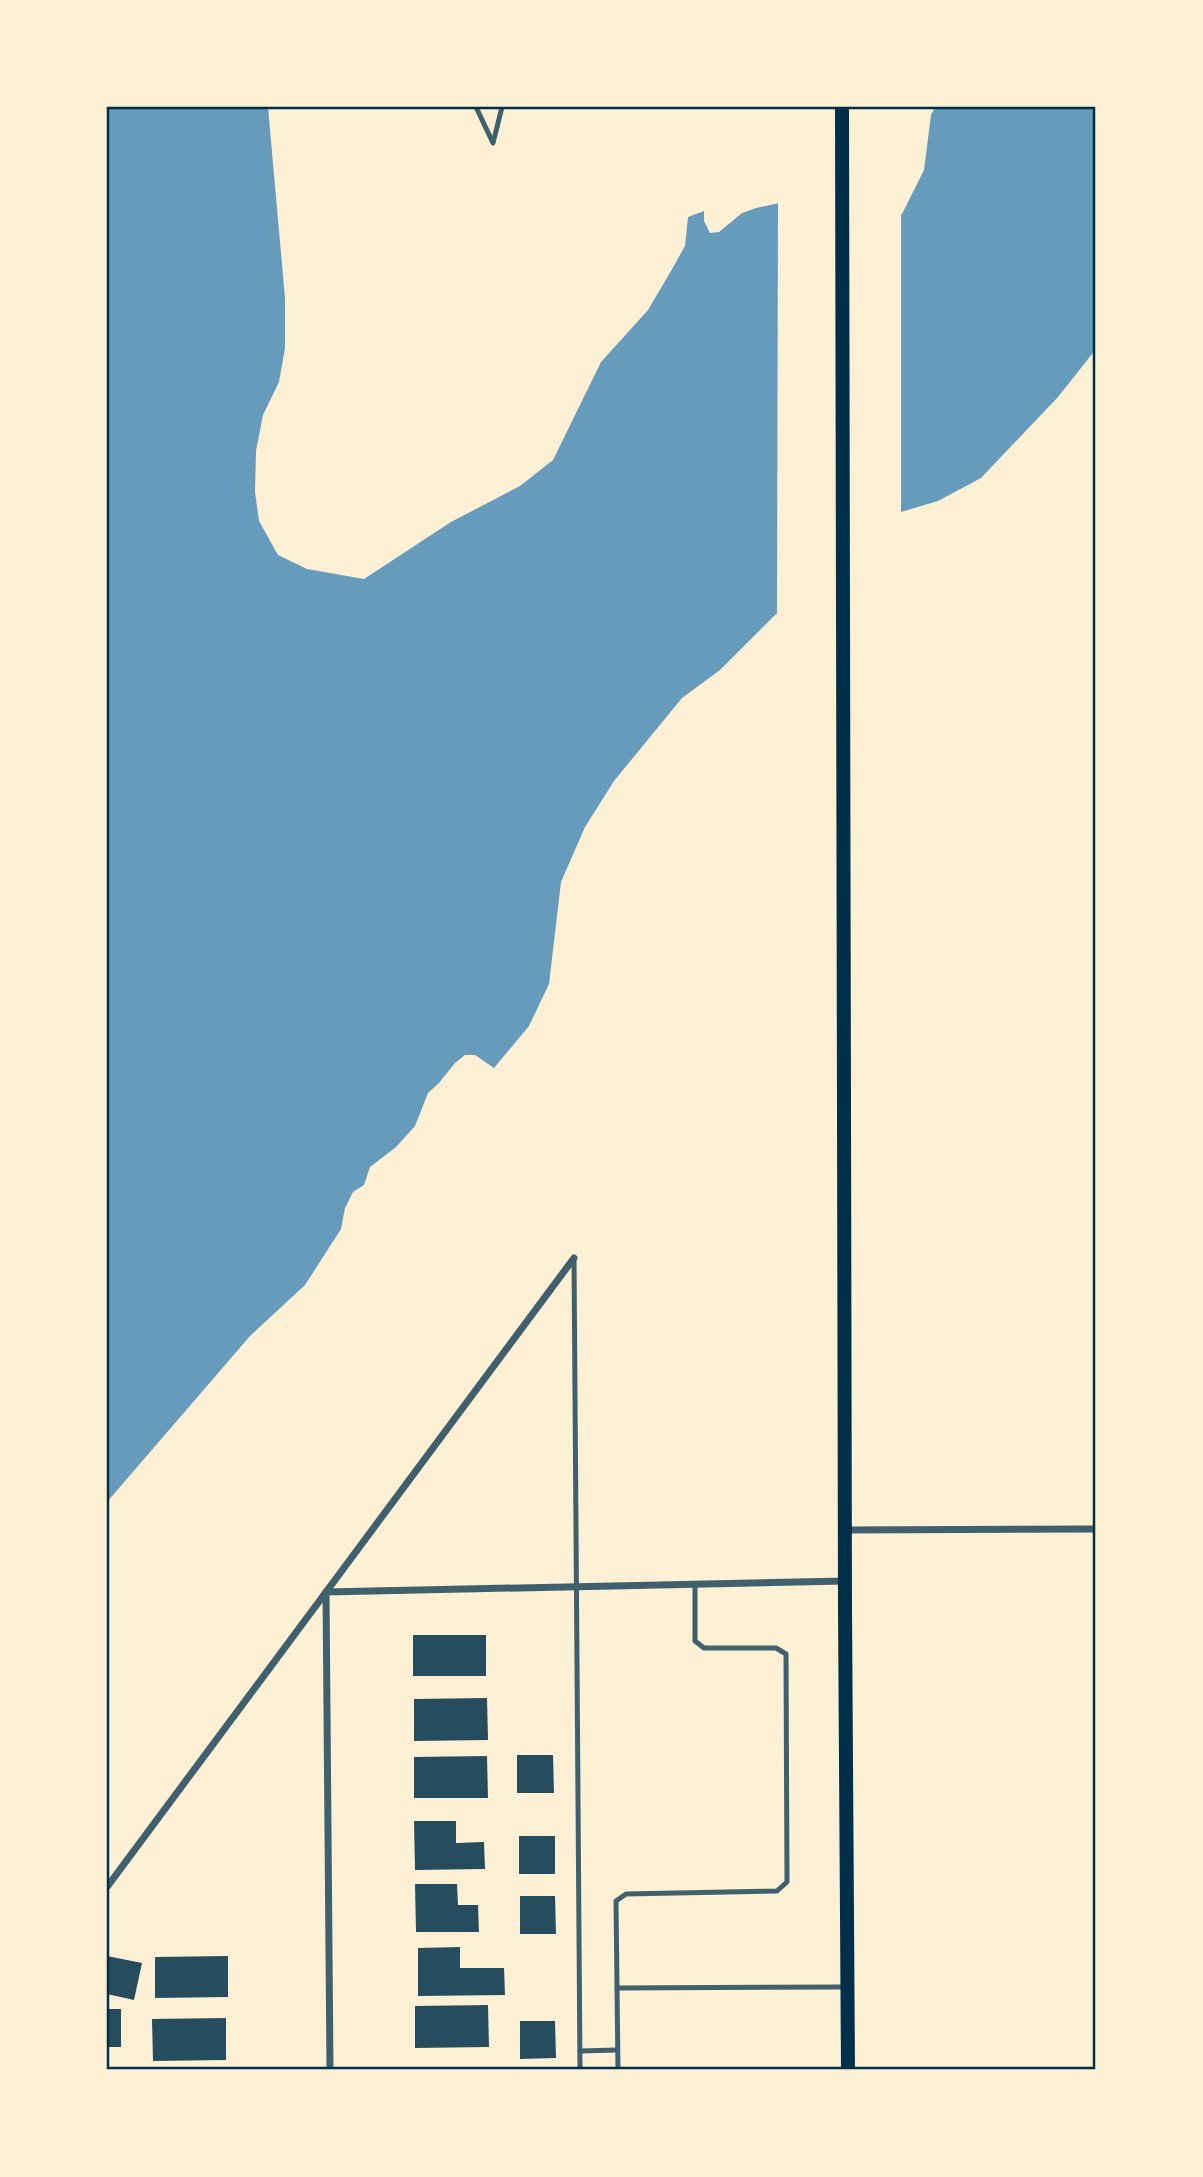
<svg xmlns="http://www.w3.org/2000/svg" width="1203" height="2177" viewBox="0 0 1203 2177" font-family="'Golos Text',sans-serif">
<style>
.water{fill:#669bbc}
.pier{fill:#fdf0d5}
.building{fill:#264d5e}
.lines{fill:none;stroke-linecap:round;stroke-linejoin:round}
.service{stroke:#3f606c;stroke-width:5}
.minor{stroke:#3f606c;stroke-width:7}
.secondary{stroke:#003049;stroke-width:14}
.neatline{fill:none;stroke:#003049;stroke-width:2.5}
</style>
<rect width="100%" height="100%" fill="#fdf0d5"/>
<polygon class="water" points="107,107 268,107 285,298 285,348 279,382 263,415 256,451 255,492 259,521 278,555 307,569 364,579 451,522 520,486 553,460 601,362 648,310 671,271 685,246 688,217 704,211 704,221 710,233 719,232 742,213 756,208 807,197 890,218 902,214 924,170 931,115 935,107 1096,107 1096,349 1058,397 981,478 938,501 901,512 879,526 773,617 720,670 682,698 614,781 585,827 561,882 549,984 529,1026 494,1068 475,1055 465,1055 455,1063 439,1083 428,1093 415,1126 396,1147 370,1167 364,1185 353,1192 345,1208 341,1229 305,1285 250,1336 107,1502"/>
<polygon class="pier" points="807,194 866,197 890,214 901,209 901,515 881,529 777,618 778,200"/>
<g class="building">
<rect x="413" y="1635" width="73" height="41"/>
<polygon points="487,1698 488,1740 414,1741 414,1699"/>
<polygon points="517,1755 553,1755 554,1793 517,1793"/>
<polygon points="487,1756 488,1798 414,1798 414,1757"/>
<polygon points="414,1821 456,1821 456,1843 484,1842 485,1869 415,1870"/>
<rect x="519" y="1836" width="36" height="38"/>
<polygon points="415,1884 457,1884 458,1905 478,1905 479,1932 416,1932"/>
<polygon points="520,1896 555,1896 556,1934 520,1934"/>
<polygon points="460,1947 460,1968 504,1968 505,1995 418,1996 418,1948"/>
<polygon points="107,1956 142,1963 134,2000 107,1994"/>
<polygon points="228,1956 228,1997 155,1998 155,1957"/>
<polygon points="488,2005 489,2047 415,2048 415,2006"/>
<rect x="107" y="2009" width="14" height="38"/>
<polygon points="226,2018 226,2060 153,2061 152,2019"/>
<polygon points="520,2021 555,2021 556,2058 520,2059"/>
</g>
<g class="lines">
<g class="service">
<polyline points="476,107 493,143 502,107"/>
<polyline points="574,1258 580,2070"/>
<polyline points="617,1988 844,1987"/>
<polyline points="580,2051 617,2050"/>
<polyline points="618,2070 616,1901 626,1894 777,1891 787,1882 786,1654 776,1648 704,1648 695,1641 695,1585"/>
</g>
<g class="minor">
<polyline points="845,1530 1096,1529"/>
<polyline points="107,1887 574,1258"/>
<polyline points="330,2070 326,1592 845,1581"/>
</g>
<polyline class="secondary" points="842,107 845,1609 848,2070"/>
</g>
<rect width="1203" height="2177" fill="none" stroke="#fdf0d5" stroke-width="217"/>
<rect x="108" y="108" width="986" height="1960" class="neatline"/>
</svg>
